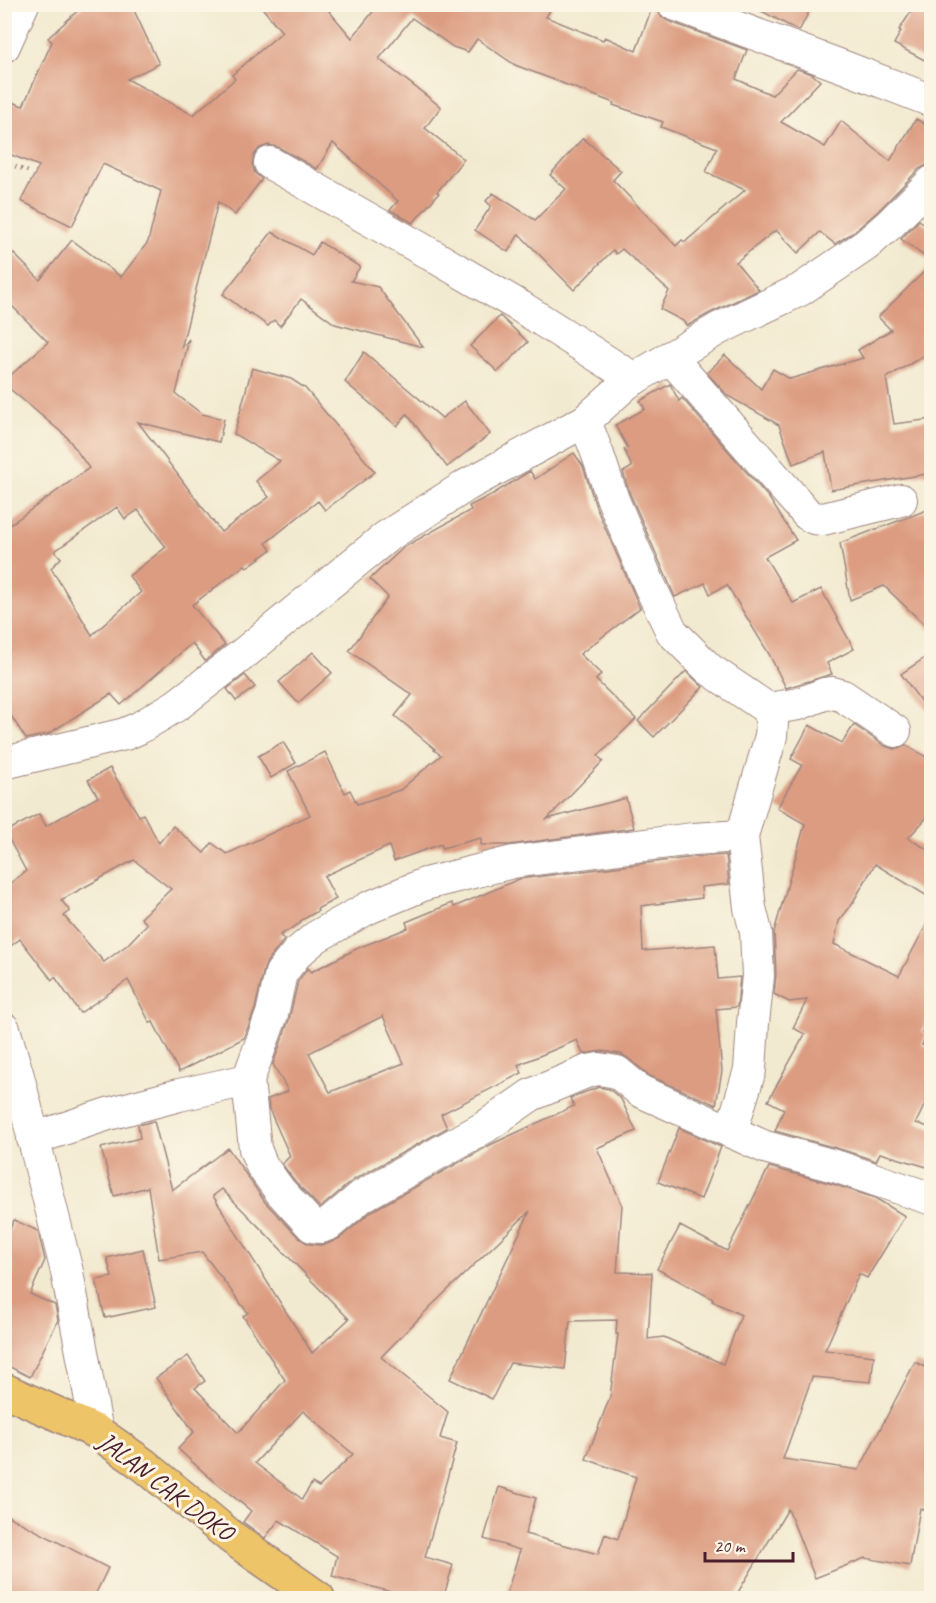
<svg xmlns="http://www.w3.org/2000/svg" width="936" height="1603" viewBox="0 0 936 1603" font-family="Caveat,sans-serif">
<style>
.building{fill:#dc9c81;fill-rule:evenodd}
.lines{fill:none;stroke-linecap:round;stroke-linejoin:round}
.minor-casing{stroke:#9e847e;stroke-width:34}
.primary-casing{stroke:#9e847e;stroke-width:36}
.path{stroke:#9e847e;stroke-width:4;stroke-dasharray:1.5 4.5;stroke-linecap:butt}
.minor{stroke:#fff;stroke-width:32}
.primary{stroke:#eec469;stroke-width:33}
.labels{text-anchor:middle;stroke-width:6;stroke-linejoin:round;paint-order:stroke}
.street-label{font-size:26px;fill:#4a1f2b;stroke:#fcf5e5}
</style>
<rect width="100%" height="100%" fill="#fcf5e5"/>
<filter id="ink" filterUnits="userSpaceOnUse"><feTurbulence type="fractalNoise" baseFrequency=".0167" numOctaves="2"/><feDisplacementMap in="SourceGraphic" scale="12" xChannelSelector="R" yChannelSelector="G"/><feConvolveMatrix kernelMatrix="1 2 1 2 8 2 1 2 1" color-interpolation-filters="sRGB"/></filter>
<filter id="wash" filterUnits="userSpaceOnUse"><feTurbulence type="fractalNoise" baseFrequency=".008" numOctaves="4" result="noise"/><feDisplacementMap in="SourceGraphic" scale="24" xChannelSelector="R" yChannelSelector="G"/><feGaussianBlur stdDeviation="1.35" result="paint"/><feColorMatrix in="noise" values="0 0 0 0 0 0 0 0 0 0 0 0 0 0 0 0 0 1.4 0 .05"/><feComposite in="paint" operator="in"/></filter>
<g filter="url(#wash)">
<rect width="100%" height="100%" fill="#f2ead0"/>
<g id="blocks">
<g class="building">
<path d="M85,4H131L159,64L127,79L193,115L235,79L232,75L282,32L259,4H323L352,38L379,4H554L546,17L603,40L605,37L636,51L653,5L656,6L661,16L668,21L747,50L736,79L772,95L797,69L812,74L820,81L781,122L825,147L841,121L890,161L916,119L932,128V165H927L919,169L878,211L854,232L835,244L820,232L798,253L776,230L736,262L759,290L710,313L687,326L683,321L660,309L669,291L622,249L616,254L613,250L574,290L519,234L508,252L475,230L491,206L486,201L493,193L535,220L566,189L550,175L583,138L621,171L613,180L676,246L682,240L685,242L745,190L706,172L717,148L661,127L663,122L613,105L614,103L515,65L477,39L468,52L453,47L412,18L379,59L441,107L425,128L464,159L437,192L439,193L413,223L390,210L398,201L333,143L317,169L278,147L269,145L260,148L254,155L252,164L255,173L262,179L235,215L218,202L181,349L189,339L176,394L202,414L224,419L219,442L138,422L221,532L269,497L256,481L280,461L234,434L252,368L291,379L305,388L375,472L325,510L318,501L266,543L271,550L247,567L245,565L192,605L225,645L205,661L192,643L121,705L111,694L48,734L26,739L4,705V529L89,468L67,437L4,384V381L48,342L4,298V244L40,280L72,240L121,277L148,242L161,191L103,164L72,226L21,201L39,166L4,152V99L23,106L52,42L48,38ZM117,507L125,519L138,510L166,547L129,576L141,592L92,635L51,568L61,558L55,551Z"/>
<polygon points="748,4 813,4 799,31"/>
<polygon points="916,4 932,4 932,64 894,44 901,31 899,30"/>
<polygon points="919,220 932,229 932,262 901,239"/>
<polygon points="272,232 312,255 320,242 360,267 351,281 378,287 423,347 335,324 301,299 280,326 274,320 268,326 250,313 249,314 223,294"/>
<polygon points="932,264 932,351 886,378 894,424 932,419 932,473 831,490 825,452 793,464 779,425 728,396 707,373 725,355 761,389 773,369 790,379 863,358 858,350 891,330 878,317"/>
<polygon points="500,316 528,342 498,372 470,346"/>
<polygon points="364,352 442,418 465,401 490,434 447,467 407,414 397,426 345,382"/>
<polygon points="670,384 679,401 682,398 769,498 796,540 765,557 793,603 821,589 854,649 827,663 832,674 786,688 769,654 727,585 710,594 705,583 675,597 630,494 623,472 632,467 624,449 628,448 615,425 645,409 640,401"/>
<path d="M574,453L583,466L596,507L640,608L580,654L601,674L596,680L636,719L598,756L603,761L547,819L626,798L634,828L509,845H481V838L442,848L441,844L394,861L389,846L324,876L336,899L317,909L318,911L300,921L301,923L280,935L284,940L267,962L264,969L255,1009L244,1038L179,1072L153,1022L150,1023L128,980L80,1013L55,977L52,980L20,939L4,951V888L26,871L5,832L39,814L46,826L98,797L88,780L110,768L139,816L143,814L159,843L173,826L204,853L212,843L227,854L310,815L288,771L325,752L345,793L350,790L357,804L400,790L441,755L434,750L435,749L395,716L412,695L349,651L388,597L370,579L404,547L471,510L469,506L493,494L530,471L535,479ZM134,860L171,889L141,918L147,924L127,945L104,962L64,916L70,911L61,900Z"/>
<polygon points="932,508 932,632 884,586 850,600 840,543"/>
<polygon points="313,652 332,673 298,703 279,682"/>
<polygon points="932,653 932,717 901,674"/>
<polygon points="686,671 703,687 654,737 638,721"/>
<polygon points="245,675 255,687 236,701 227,689"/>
<polygon points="809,725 842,743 854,725 885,746 894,749 902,747 906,745 932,760 932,812 908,838 932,852 932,899 875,864 853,902 854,902 839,921 834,944 899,976 932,914 932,1011 922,1032 927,1034 922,1045 932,1049 932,1089 916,1123 932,1128 932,1151 927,1167 880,1153 876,1161 843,1150 775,1131 784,1109 768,1101 805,1034 793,1028 807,1000 789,1002 774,994 776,975 774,932 805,824 777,808 802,765 791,759"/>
<polygon points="283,742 296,763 271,778 258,756"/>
<path d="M726,855L729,884L701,887L702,898L641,906L643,951L715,945L718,979L740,977L737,1007L716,1009L722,1071L716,1105L650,1076L628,1058L621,1054L602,1051L583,1054L577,1040L518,1065L522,1073L441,1114L447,1128L353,1180L320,1208L294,1180L282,1164L290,1156L269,1109L268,1099L288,1091L273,1064L289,1020L298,981L308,968L311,972L358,948L408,928L406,922L452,903L454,907L519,879L695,857ZM383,1016L404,1063L330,1092L309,1053Z"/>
<path d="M599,1087L609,1089L621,1099L636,1131L597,1148L622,1205L617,1272L652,1273L648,1339L664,1337L723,1364L741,1315L712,1301L713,1299L657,1269L680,1226L727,1251L769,1167L833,1184L875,1198L905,1216L867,1278L859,1274L825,1350L874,1356L871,1382L812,1377L783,1459L859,1470L915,1362L932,1370V1513L920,1508L910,1566L865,1558L815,1578L788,1509L734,1599H505L520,1550L484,1539L499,1487L536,1498L525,1534L598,1554L605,1534L618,1539L636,1477L586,1459L610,1397L618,1334H616L617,1320L570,1321L565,1369L510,1363L492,1399L450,1379L530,1211L431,1306L381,1357L448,1412L440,1438L457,1443L425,1557L453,1565L443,1599H417L332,1576L337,1556L279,1520L265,1538L243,1522L251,1511L208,1476L178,1449L194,1432L156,1378L188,1356L205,1381L195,1388L238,1433L285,1380L243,1316L248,1313L202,1252L159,1259L148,1187L114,1196L101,1148L140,1138L138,1125L154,1121L172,1190L228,1148L265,1202L299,1238L309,1244L320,1245L327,1244L340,1238L372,1211L492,1144L574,1106L570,1098ZM222,1189L349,1319L312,1353L213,1196ZM303,1411L353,1454L319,1487L312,1483L302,1499L255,1463Z"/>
<polygon points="679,1128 721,1147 701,1199 658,1182"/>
<polygon points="14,1220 38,1231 45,1260 30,1294 55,1305 58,1320 30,1377 4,1364 4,1242"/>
<polygon points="143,1249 156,1307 105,1318 96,1280 112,1277 107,1258"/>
<polygon points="4,1514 108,1568 93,1599 4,1599"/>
</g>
</g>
</g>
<g filter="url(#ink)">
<use href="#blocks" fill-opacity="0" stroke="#9e847e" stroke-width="1.5"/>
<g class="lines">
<g class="minor-casing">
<g id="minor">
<polyline points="674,4 844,67 932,101"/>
<polyline points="4,46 23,4"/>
<polyline points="270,163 418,247 521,307 634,379"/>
<polyline points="670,357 807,514 814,518 823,519 901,500"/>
<polyline points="768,709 799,704 824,694 833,693 843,696 895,731"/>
<polyline points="4,763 125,734 139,728 177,705 242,655 386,537 467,485 585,421 627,383 718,329 800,290 866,245 890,224 932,182"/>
<polyline points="4,1029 18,1076 67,1272 97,1432"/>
<polyline points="248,1080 272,1014 281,973 297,953 316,937 368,908 425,884 513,862 620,848 693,839 742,836 771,736 772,723 768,709 709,669 672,632 649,584 613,500 598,455 585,421"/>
<polyline points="731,1132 750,1070 753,1023 758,976 756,932 750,908 742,836"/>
<polyline points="33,1139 108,1114 179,1095 248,1080 255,1149 262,1166 280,1191 312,1226 321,1227 329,1224 362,1196 485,1127 531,1095 588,1071 599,1069 617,1072 640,1091 765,1147 838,1167 932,1199"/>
</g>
</g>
<g class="primary-casing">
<polyline id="primary" points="4,1390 97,1432 144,1465 231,1537 318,1598"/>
</g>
<polyline class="path" points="4,162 29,172"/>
<use href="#minor" class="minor"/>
<use href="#primary" class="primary"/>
</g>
</g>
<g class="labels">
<g class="street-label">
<text transform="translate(166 1486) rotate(37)" y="9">JALAN CAK DOKO</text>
</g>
</g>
<rect width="936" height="1603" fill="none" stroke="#fcf5e5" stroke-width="24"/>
<path d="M705 1552v9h88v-9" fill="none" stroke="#4a1f2b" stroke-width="3"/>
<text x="714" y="1552" font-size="18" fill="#4a1f2b" stroke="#fcf5e5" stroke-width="4.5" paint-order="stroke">20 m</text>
</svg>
